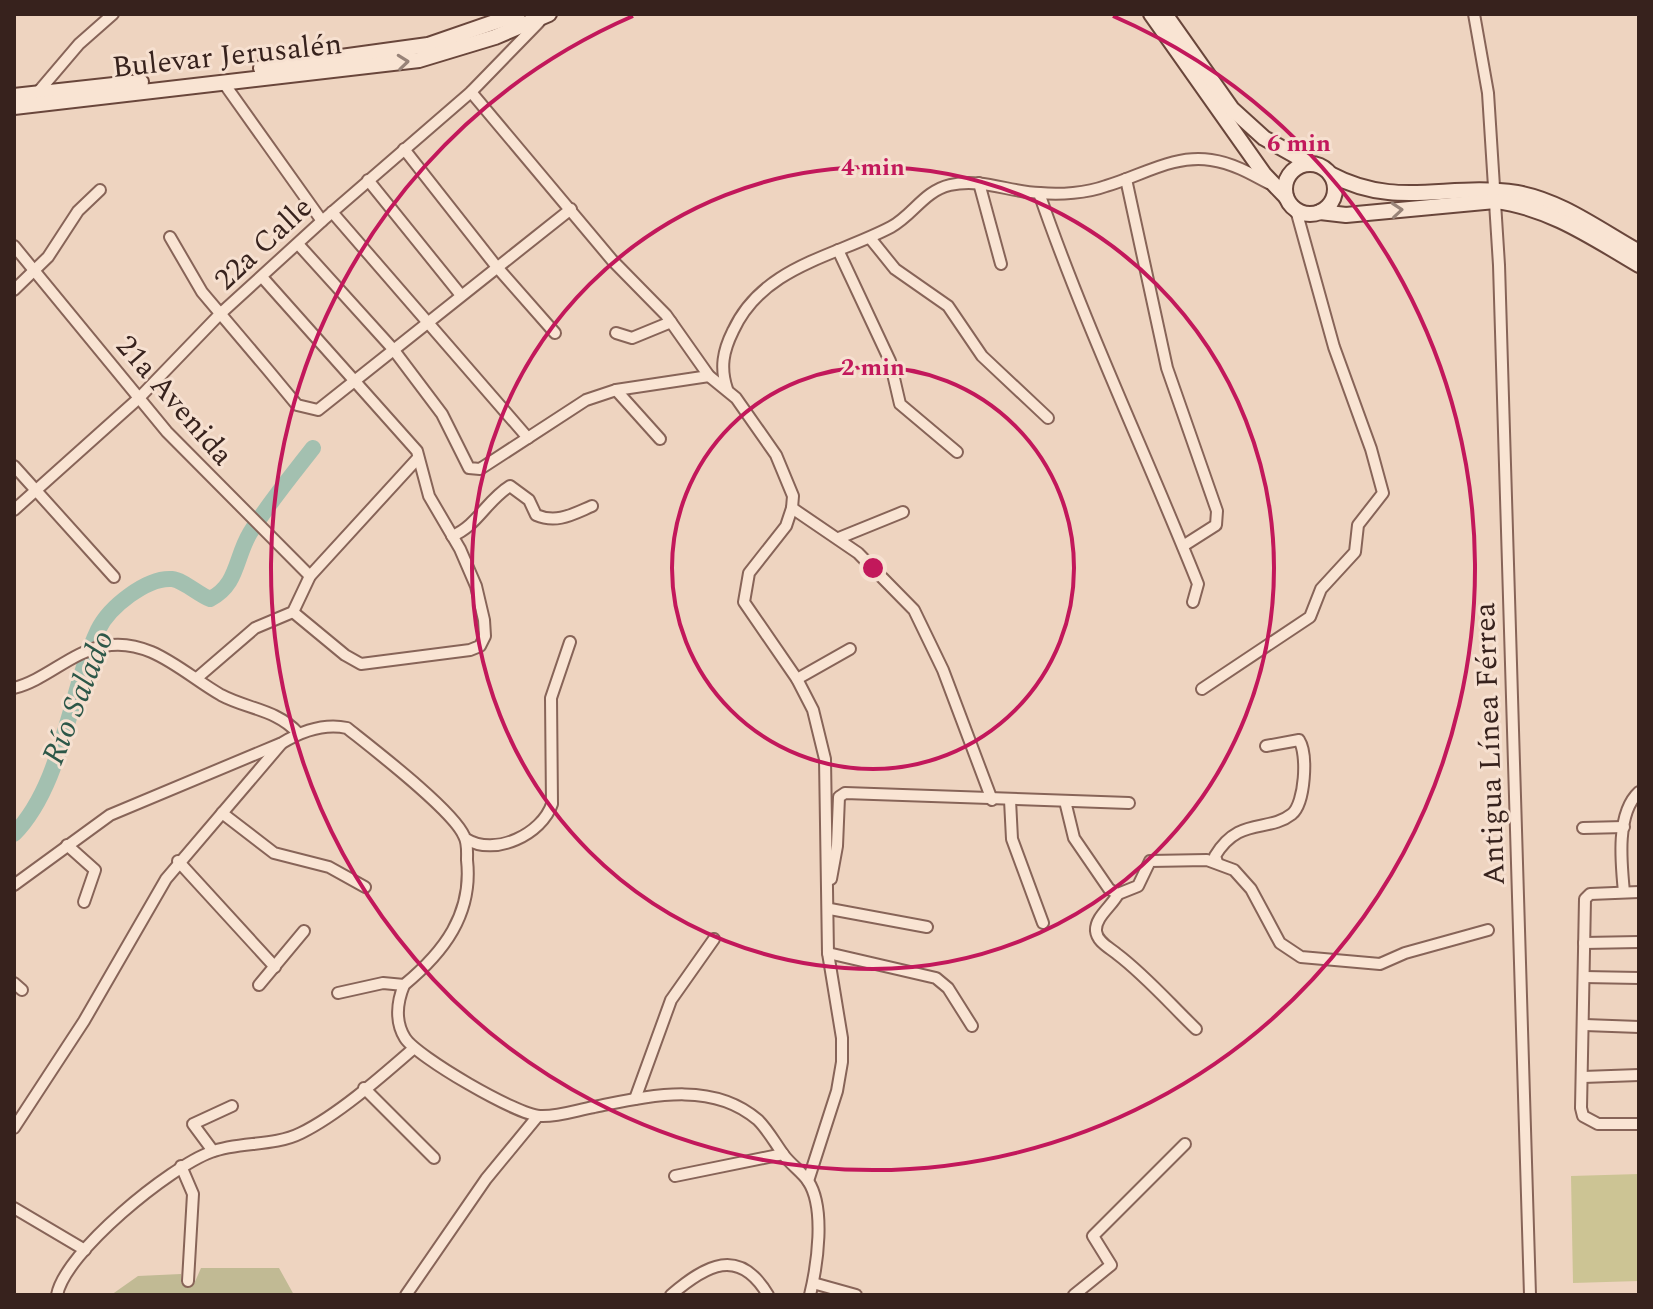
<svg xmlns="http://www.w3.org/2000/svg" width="1653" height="1309" viewBox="0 0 1653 1309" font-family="Spectral,serif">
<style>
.green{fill:#ccc494}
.cemetery{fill:#c1ba94}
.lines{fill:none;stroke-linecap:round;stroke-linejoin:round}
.river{stroke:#a3c0b0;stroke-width:16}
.street-casing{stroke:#876458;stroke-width:14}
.secondary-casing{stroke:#69463b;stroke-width:18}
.street{stroke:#f9e4d3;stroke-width:10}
.secondary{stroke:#f9e4d3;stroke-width:14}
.oneway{stroke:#988378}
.ring{fill:none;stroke:#c2185b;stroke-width:4}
.labels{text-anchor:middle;stroke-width:6;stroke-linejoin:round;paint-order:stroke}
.street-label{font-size:30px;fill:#37221d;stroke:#f6e0d0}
.water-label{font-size:32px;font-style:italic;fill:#2c5748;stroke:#f6e0d0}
.centre{fill:#c2185b;stroke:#f6e0d0;stroke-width:4}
.ring-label{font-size:24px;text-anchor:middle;font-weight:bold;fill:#c2185b;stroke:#f6e0d0;stroke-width:6;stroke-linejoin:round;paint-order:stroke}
</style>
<rect width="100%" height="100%" fill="#eed4c0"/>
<polygon class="green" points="1639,1174 1639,1281 1573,1283 1571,1176"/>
<polygon class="cemetery" points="201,1268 279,1268 294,1295 111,1295 138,1276 181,1274 181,1283 194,1284"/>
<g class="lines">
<path class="river" d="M14,834C63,784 69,692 98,630C109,607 147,577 172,579C183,580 199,595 210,599C238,585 235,558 250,533C268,504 292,475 313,448"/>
<g class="street-casing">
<g id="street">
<polyline points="1474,14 1488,93 1499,265 1530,1295"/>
<polyline points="223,82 322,221"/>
<polyline points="39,91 79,44 113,14"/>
<polyline points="471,92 612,260 666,315 709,376 736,398 776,455 793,496 792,508 786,526 749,573 744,602 797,679 813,710 825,759 828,953 842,1038 842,1062 837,1091 808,1181"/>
<polyline points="404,149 496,266 555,333"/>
<polyline points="1126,179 1167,368 1217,511 1216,525 1183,546"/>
<polyline points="368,180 460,294"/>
<polyline points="979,183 1001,264"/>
<path d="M1039,193C1085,326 1146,454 1198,584L1193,602"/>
<polyline points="332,212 528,438"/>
<polyline points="170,237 202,292 268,370 297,405 318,410 571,209"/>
<polyline points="870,238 895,269 948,306 982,356 1048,418"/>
<polyline points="298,244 393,349 442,414 469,468 480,469 586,400 616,390 709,376"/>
<polyline points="14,246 167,432 310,576"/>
<polyline points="838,250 890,361 900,404 957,452"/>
<polyline points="262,277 417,451 429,496 460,549 476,586 484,620 485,636 480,646 470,650 361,664 345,655 293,612"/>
<polyline points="14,290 48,257 78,211 100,190"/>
<polyline points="616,333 632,338 671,322"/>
<path d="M727,389C720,368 723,351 733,331C763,266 834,257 891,227C913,215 924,191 950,185C982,178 1009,192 1040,193C1060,195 1087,193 1106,186C1141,176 1174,154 1211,160C1232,163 1250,173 1268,183"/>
<polyline points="616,390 660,439"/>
<polyline points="14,466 114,577"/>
<polyline points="792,508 858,553 914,610 943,670 992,800"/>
<polyline points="14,510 139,398 220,314 322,221 471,92 539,22"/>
<path d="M452,536C477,526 487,500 510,486L529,500L536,515C557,524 573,514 592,506"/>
<polyline points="839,538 903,512"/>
<polyline points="197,678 255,628 293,612 310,576 418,458"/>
<polyline points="797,679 850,649"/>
<path d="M14,688C46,680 71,652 104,646C150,637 184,674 221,695C247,709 276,709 298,733"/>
<polyline points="1202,689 1310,617 1321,589 1355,552 1358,525 1383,493 1371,449 1334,347 1296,210"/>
<polyline points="1010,800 1012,839 1043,923"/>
<polyline points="1065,801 1074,838 1109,889 1118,894 1138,886 1150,861 1207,860 1234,870 1251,889 1280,943 1301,957 1380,964 1405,953 1488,930"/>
<polyline points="222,813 274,853 329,867 365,887"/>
<polyline points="1583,828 1624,827"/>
<path d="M466,839C495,857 542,834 552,804L551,698L570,642"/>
<polyline points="67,845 95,870 84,902"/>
<polyline points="178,861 275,967"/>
<path d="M1217,862L1215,856C1239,816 1268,833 1292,814C1305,803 1308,754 1299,740L1266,746"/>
<polyline points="831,879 837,846 839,797 845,793 1129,803"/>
<path d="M14,885L110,815L282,743C302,731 324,723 347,728C372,748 453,810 464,836C468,843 467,852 467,860C473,914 444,952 404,985C397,1002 395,1022 405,1038C417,1057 517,1115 540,1116C558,1117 577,1110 594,1107C649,1096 712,1080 758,1120C768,1130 775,1143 783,1154C790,1164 802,1172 808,1181C826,1208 817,1266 810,1295"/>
<path d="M1624,892C1621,862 1616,813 1639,792"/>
<polyline points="1639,892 1590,894 1585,899 1581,1108 1583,1116 1598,1124 1639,1124"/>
<path d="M1118,894C1112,906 1095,917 1096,931C1097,942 1110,948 1117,954C1146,976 1170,1004 1196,1029"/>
<polyline points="830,909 927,927"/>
<polyline points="1584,943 1639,942"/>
<polyline points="828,953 936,978 948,988 972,1026"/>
<polyline points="1584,977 1639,978"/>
<polyline points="14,983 22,990"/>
<polyline points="259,985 304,931"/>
<polyline points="338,993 383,983 404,985"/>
<polyline points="1585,1025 1639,1027"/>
<polyline points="1583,1077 1639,1075"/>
<polyline points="364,1088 434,1158"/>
<polyline points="635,1099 671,1000 714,939"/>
<polyline points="14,1128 84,1021 166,879 281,744"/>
<polyline points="213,1151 193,1124 232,1106"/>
<polyline points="181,1166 193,1194 188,1281"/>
<polyline points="675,1176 783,1154"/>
<polyline points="14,1208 85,1250"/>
<polyline points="813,1283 856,1295"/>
<path d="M57,1295C65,1252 170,1167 211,1152C240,1141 273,1147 301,1133C338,1115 382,1076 413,1049"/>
<polyline points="406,1295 486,1179 537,1117"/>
<path d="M671,1295C706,1265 739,1246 768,1295"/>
<polyline points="1074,1295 1111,1265 1093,1236 1185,1144"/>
</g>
</g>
<g class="secondary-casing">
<g id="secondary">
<polyline points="1151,14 1264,174 1286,197"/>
<polyline points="1165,14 1232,109 1264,138 1310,164"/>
<polyline points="261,68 428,45 518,14"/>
<polyline points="14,96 141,82"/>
<polyline points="14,107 419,60 495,37 549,14"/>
<circle cx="1310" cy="189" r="25"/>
<path d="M1330,174C1397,210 1448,182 1517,193C1560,200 1601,231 1639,252"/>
<path d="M1320,212L1346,215L1495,201C1548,207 1593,238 1639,265"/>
</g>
</g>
<use href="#street" class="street"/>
<use href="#secondary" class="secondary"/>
</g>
<defs><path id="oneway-chevron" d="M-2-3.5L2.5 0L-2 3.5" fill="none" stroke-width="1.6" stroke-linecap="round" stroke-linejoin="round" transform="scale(2)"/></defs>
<g class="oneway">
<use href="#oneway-chevron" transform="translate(403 62) rotate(-6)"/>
<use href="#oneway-chevron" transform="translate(1397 210) rotate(-5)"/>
</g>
<g class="ring">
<circle cx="873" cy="568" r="201"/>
<circle cx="873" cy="568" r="401"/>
<path d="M1113 16A602 602 0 1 1 633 16"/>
</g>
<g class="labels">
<g class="street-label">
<text transform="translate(227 55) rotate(-6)" y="10">Bulevar Jerusalén</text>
<text transform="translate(263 243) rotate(-43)" y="10">22a Calle</text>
<text transform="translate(175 400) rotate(49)" y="10">21a Avenida</text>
<text transform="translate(1489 744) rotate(-92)" y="10">Antigua Línea Férrea</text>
</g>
<g class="water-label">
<text transform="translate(77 697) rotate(-68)" y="11">Río Salado</text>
</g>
</g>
<circle cx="873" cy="568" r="12" class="centre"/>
<g class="ring-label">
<text x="1299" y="151">6 min</text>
<text x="873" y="175">4 min</text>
<text x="873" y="375">2 min</text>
</g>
<rect width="1653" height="1309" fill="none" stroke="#37221d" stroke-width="32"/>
</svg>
